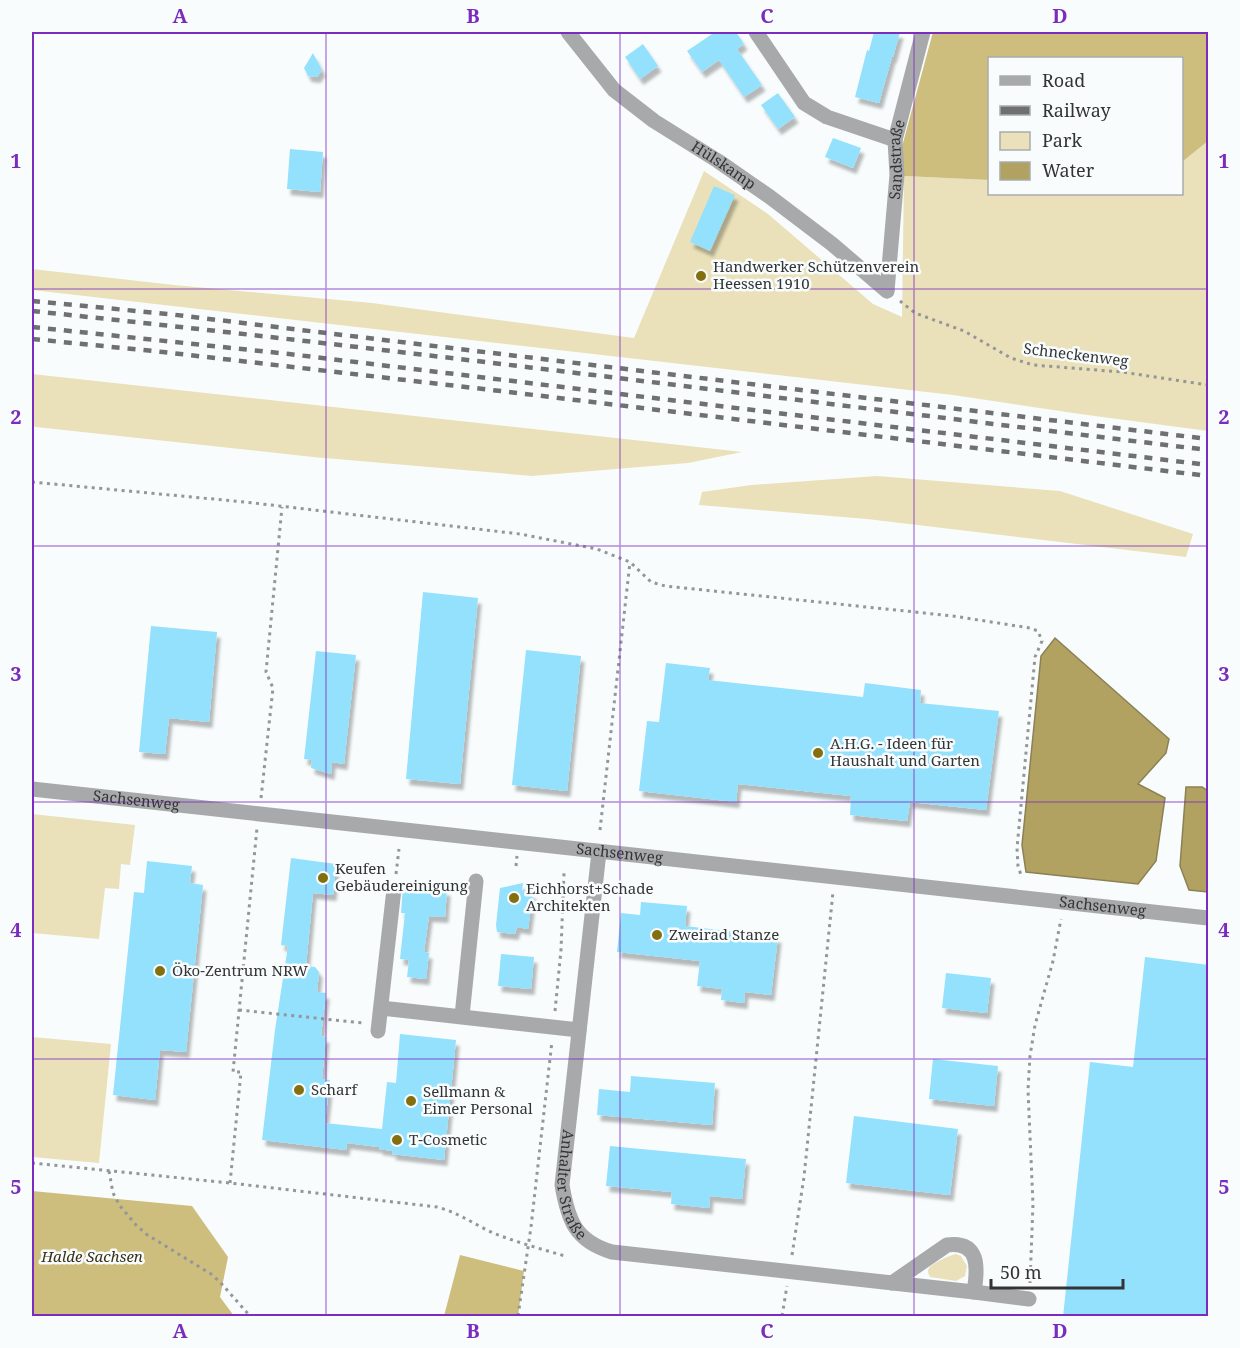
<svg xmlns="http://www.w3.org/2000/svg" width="1240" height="1348" viewBox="0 0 1240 1348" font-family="'Noto Serif',serif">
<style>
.green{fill:#eae1ba}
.forest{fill:#cdbe7e}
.water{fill:#b1a262;stroke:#8b8154;stroke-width:1.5}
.building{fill:#93e1fc;filter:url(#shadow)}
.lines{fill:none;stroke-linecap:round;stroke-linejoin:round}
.path{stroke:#949697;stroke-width:3;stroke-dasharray:3 4.5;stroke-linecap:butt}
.minor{stroke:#a7a9aa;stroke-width:15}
.rail{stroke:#6e7071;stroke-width:4.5;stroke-dasharray:8 8;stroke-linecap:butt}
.grid{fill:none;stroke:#7b2cbf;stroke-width:1.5;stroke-opacity:0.55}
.poi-dot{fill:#836f0e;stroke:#f8fcfd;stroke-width:2}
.labels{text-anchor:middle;stroke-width:5;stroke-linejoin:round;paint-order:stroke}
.street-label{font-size:15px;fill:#333435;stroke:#f8fcfd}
.poi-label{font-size:15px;fill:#333435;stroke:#f8fcfd;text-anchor:start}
.park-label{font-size:15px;font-style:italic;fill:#383114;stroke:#f8fcfd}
.neatline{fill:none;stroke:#7b2cbf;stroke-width:2}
.grid-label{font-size:20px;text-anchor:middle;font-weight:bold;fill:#7b2cbf}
</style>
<defs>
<filter id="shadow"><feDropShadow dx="3.5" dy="6" stdDeviation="1.5" flood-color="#0004"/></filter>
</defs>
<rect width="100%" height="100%" fill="#f8fcfd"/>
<g class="green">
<polygon points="1208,141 1208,431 1080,414 953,395 32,290 32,269 174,285 372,303 634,338 704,171 768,214 873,304 902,317 904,176 989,180 990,194 1182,194 1182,162"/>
<polygon points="32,374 689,446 742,452 688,463 532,476 313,457 36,427 32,426"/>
<polygon points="877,476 1060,491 1193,534 1186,557 867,519 699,505 702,492 751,485"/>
<polygon points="32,814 135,825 130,865 121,864 119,889 105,888 99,939 32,933"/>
<polygon points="32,1037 111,1044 99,1163 32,1157"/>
<path d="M956,1254L961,1256L967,1266L965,1276L956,1281L930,1277C928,1273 927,1272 929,1268C933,1263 950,1255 956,1254Z"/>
</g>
<g class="forest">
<polygon points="933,32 1208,32 1208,141 1182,162 1182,58 990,58 989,180 904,176 900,154"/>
<polygon points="32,1191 192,1206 228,1257 220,1297 234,1316 32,1316"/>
<polygon points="460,1255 524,1271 518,1316 444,1316"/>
</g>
<g class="water">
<polygon points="1055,638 1169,739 1166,753 1138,784 1165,798 1156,861 1138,884 1026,872 1022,845 1041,656"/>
<polygon points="1186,787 1202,787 1208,791 1208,892 1189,890 1180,866"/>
</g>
<g class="building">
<polygon points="715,32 736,32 744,44 737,49 762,85 744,97 719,60 702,72 687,51"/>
<polygon points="874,32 900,32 893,57 892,57 879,103 855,97 867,50 869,51"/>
<polygon points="643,44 658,66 640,79 625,57"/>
<polygon points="313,53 322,70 317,77 308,76 304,68"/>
<polygon points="778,93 795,117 778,129 761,105"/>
<polygon points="833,138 861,148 853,168 825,157"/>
<polygon points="290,149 323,152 320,192 287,189"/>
<polygon points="714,186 735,195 710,251 690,242"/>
<polygon points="423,592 478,598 460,784 406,779"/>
<polygon points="151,626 217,632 209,722 169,718 165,754 139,752"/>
<polygon points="526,650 581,656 567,791 512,785"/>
<polygon points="316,651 356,655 344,764 332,762 331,774 311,768 312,760 304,759"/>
<polygon points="666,663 710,668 708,680 863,697 865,683 921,690 920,703 999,711 986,810 910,802 907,821 850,815 851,796 738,784 736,802 639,791 647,721 659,722"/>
<polygon points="291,858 336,864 333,895 313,893 306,966 315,967 319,972 317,992 326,993 321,1036 326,1037 322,1079 330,1080 325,1123 382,1129 387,1082 396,1083 400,1034 456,1040 444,1160 392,1154 393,1151 379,1149 379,1147 347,1143 346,1150 262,1140 275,1030 288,946 281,945"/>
<polygon points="147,861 192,866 190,883 203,885 186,1052 160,1050 155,1100 113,1095 134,892 144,893"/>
<polygon points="523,883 522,891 533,893 528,929 517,927 515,934 497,932 496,925 500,888"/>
<polygon points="403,886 447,890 445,917 429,916 424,952 429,953 426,979 407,977 409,960 400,959 405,913 401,913"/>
<polygon points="641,902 687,906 685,926 778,937 771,995 745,992 744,1003 721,1000 722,989 697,986 700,961 617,952 621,913 640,915"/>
<polygon points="501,954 534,957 531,989 498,986"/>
<polygon points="1145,957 1209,965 1209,1317 1063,1317 1090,1062 1133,1067"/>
<polygon points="946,973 991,978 987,1013 942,1008"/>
<polygon points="933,1059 998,1066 994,1106 929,1099"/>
<polygon points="631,1076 715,1083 712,1125 597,1115 599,1089 630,1092"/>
<polygon points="854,1116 958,1129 950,1195 846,1183"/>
<polygon points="610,1146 746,1159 742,1199 710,1196 709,1208 671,1204 672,1192 606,1186"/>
</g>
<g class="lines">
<g class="path">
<polyline points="900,301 915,313 964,331 1011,358 1033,365 1122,372 1208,385"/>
<polyline points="32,482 245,502 520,534 597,549 630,562 651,582 665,586 953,616 1030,628 1038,631 1042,641 1035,657 1017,848 1018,866 1022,878"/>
<polyline points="261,798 273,688 266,672 282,507"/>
<polyline points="600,830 630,562"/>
<polyline points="516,866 517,856"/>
<polyline points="396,874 399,849"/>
<polyline points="239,1010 363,1023"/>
<polyline points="555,1011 561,950 564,873"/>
<path d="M32,1163L230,1183L437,1207C457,1212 474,1224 493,1233C516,1242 541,1249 565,1256"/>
<polyline points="109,1171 113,1193 120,1206 136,1225 146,1234 211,1274 220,1282 250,1316"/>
<polyline points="230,1183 241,1072 233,1072 257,828"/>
<polyline points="792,1255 804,1177 833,892"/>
<polyline points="1030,1283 1033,1204 1028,1090 1030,1056 1035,1025 1053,961 1061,919"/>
<polyline points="518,1316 531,1227 552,1041"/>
<polyline points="782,1316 787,1286"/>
</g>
<g class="minor">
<path id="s1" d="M568,32L614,90L654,121L718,161L770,197L832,244L887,291"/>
<polyline points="756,32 804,103 827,117 895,140"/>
<path id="s2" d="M887,291L897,175L895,140L923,32"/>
<path id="s3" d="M32,789L1208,918"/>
<path id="s4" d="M599,852L562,1185C568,1220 575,1241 612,1252L974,1292L1029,1299"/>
<polyline points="381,1008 579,1030"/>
<polyline points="462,1016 476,881"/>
<polyline points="378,1031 394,889"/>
<path d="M892,1283L947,1245C980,1241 978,1268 974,1292"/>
</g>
<g class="rail">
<polyline points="32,301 168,314 1208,439"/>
<path d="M32,311C424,352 816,403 1208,450"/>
<polyline points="32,327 289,354 1208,465"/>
<polyline points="32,339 163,352 509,392 1208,476"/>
</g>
</g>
<path class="grid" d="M326,32V1316M620,32V1316M914,32V1316M32,289H1208M32,546H1208M32,802H1208M32,1059H1208"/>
<g class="poi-dot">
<circle cx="701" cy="276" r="6"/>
<circle cx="818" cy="753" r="6"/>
<circle cx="323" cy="878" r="6"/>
<circle cx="514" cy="898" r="6"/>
<circle cx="657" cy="935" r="6"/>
<circle cx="160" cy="971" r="6"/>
<circle cx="299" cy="1090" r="6"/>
<circle cx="411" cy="1101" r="6"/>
<circle cx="397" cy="1140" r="6"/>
</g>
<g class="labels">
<g class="street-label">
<text dy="5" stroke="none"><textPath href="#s2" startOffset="132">Sandstraße</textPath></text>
<text dy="5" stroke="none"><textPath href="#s1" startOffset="207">Hülskamp</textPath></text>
<text transform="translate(1076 355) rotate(7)" y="5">Schneckenweg</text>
<text dy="5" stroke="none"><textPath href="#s3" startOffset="105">Sachsenweg</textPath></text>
<text dy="5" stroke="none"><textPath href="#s3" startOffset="591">Sachsenweg</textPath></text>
<text dy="5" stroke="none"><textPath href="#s3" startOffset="1077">Sachsenweg</textPath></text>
<text dy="5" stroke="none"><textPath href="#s4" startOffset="336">Anhalter Straße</textPath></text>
</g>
<g class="poi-label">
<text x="713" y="272">Handwerker Schützenverein<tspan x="713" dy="17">Heessen 1910</tspan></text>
<text x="830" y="749">A.H.G. - Ideen für<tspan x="830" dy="17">Haushalt und Garten</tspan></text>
<text x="335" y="874">Keufen<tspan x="335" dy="17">Gebäudereinigung</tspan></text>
<text x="526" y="894">Eichhorst+Schade<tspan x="526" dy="17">Architekten</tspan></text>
<text x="669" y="940">Zweirad Stanze</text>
<text x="172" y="976">Öko-Zentrum NRW</text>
<text x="311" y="1095">Scharf</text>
<text x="423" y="1097">Sellmann &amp;<tspan x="423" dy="17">Eimer Personal</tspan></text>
<text x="409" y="1145">T-Cosmetic</text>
</g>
<g class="park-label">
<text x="92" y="1262">Halde Sachsen</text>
</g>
</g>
<rect width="1240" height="1348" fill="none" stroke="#f8fcfd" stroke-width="66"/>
<rect x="988" y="57" width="195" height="138" fill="#f8fcfd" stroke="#a9acad" stroke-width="1.5"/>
<rect x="1000" y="76" width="30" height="9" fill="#a7a9aa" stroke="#a9acad" stroke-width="1.5"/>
<text x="1042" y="87" font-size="18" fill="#333435">Road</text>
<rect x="1000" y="106" width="30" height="9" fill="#6e7071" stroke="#a9acad" stroke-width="1.5"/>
<text x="1042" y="117" font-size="18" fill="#333435">Railway</text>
<rect x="1000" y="132" width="30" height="18" fill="#eae1ba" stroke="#a9acad" stroke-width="1.5"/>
<text x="1042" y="147" font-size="18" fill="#333435">Park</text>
<rect x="1000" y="162" width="30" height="18" fill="#b1a262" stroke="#a9acad" stroke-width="1.5"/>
<text x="1042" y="177" font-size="18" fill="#333435">Water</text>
<path d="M991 1279v9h132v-9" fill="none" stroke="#333435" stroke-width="3"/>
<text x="1000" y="1279" font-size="18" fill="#333435" stroke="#f8fcfd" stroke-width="4.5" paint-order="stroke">50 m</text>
<rect x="33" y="33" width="1174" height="1282" class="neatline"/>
<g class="grid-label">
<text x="180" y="23">A</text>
<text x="473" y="23">B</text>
<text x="767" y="23">C</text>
<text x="1060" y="23">D</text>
<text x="16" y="168">1</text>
<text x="1224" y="168">1</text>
<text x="16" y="424">2</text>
<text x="1224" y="424">2</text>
<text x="16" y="681">3</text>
<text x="1224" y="681">3</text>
<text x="16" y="937">4</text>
<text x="1224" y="937">4</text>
<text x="16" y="1194">5</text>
<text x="1224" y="1194">5</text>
<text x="180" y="1338">A</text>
<text x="473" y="1338">B</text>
<text x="767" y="1338">C</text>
<text x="1060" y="1338">D</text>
</g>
</svg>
